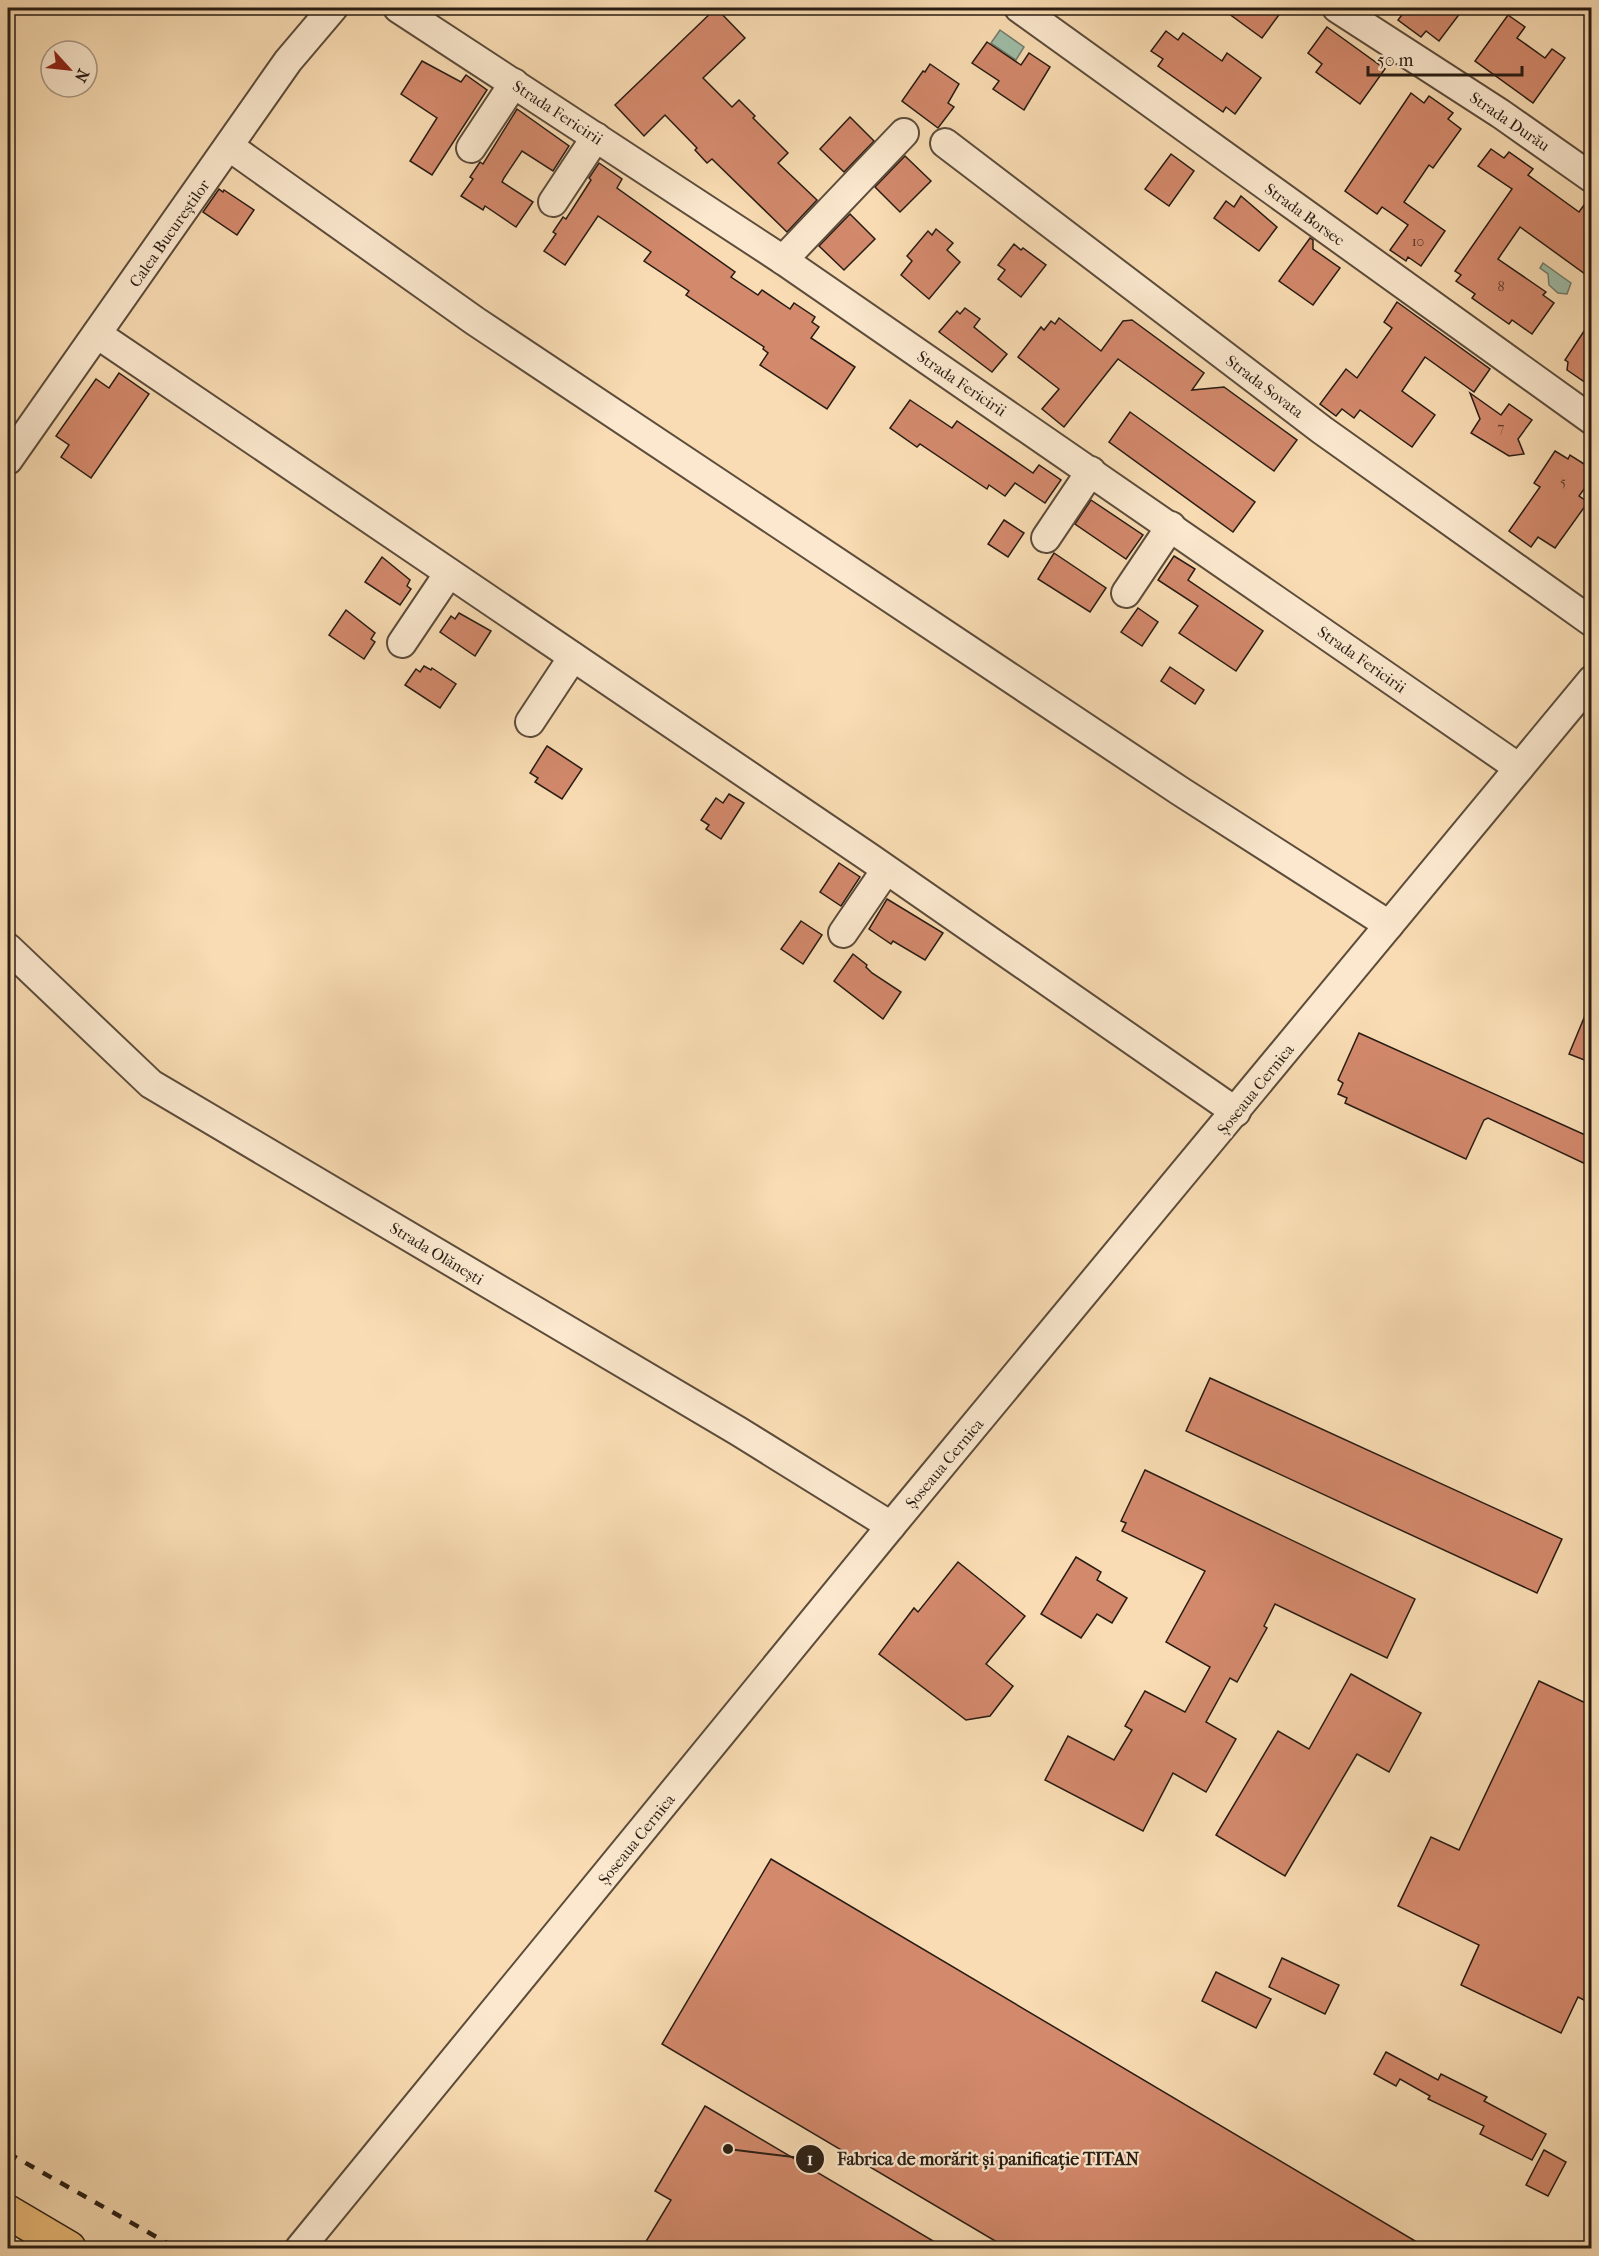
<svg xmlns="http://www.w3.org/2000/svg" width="1599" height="2256" viewBox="0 0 1599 2256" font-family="'IM FELL French Canon',serif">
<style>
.water{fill:#9fbca7;stroke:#6f7c6c;stroke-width:1.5}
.building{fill:#d3896c;stroke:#281c13;stroke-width:1.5}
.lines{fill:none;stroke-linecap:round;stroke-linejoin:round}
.minor-casing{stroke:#5c4c3b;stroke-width:32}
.major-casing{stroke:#281c13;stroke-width:36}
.minor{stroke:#fbe8ce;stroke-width:28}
.major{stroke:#ecbe7a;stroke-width:33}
.rail{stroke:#281c13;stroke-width:4.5;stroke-dasharray:10 10;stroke-linecap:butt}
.labels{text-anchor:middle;stroke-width:4.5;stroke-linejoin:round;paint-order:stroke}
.number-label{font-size:14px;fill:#533729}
.street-label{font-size:16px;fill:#281c13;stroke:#fbe8ce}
.leader{fill:none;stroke:#281c13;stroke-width:2}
.callout-dot{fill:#281c13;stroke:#fbe8ce;stroke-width:2}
.mark-label{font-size:18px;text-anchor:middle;font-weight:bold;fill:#fff}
.callout-label{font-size:18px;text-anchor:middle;font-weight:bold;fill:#281c13;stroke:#fbe8ce;stroke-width:4.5;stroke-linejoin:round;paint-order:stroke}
</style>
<rect width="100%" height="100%" fill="#f9dcb3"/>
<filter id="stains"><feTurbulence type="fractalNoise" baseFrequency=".00333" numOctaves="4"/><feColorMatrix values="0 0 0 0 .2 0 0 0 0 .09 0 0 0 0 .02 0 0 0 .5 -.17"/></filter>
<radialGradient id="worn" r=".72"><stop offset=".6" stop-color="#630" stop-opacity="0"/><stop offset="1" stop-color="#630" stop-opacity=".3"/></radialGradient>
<g class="water">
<polygon points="1000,30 1024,47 1016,60 991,43"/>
<polygon points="1543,263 1571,283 1567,294 1558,293 1549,285 1548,274 1540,268"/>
</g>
<g class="building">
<polygon points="716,8 745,38 703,78 732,107 739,100 755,116 753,118 788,153 778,163 817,200 787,232 712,159 707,163 695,150 697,148 665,115 644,136 615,105"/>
<polygon points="1221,8 1284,8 1262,38"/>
<polygon points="1407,8 1464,8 1439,41 1426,31 1421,37 1398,20"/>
<polygon points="1508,15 1525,27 1517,38 1545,58 1552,49 1565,58 1533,103 1475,61"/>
<polygon points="1327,27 1385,69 1360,104 1316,72 1322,64 1308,53"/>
<polygon points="1166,31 1178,40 1183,33 1222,61 1227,53 1261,78 1235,114 1226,107 1223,112 1158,66 1163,59 1151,51"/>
<polygon points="987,42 1021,65 1029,53 1050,67 1024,110 993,89 999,81 972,63"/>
<polygon points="422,61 461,82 466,75 487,90 432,175 410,161 437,118 401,94"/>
<polygon points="930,64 959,84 948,103 954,107 938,128 902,101 923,71 925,72"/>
<polygon points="1411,93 1424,103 1429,96 1453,113 1448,119 1461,129 1433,168 1429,165 1404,202 1445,231 1421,266 1408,257 1406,261 1390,250 1408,225 1382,207 1377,214 1345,191"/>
<polygon points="517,109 569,146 553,171 522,151 504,178 502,182 533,202 516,227 485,206 483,210 461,196 473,179 470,177 480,162 483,164"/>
<polygon points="850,117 874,141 844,172 820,149"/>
<polygon points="1491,149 1504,158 1509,152 1533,169 1528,175 1579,212 1592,194 1592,279 1520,227 1498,259 1546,292 1543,295 1554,303 1532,334 1512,320 1509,324 1472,298 1475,294 1456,281 1461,275 1455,271 1512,189 1478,166"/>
<polygon points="1171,154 1194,171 1169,206 1145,189"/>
<polygon points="905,156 931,181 900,212 875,187"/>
<polygon points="599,163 622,179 617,188 735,272 731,277 758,295 762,290 790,309 794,303 815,317 812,322 819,327 811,338 855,367 827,409 760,365 768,353 763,349 764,347 686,295 689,291 644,261 651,252 598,216 565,265 544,251 556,234 553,232 563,217 566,219 591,180 589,178"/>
<polygon points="219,189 223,192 224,190 254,210 237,235 203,212"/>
<polygon points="1241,196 1277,227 1259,251 1214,218 1226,201 1234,207"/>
<polygon points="850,214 875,239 844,270 819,246"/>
<polygon points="936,229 953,243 947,250 960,262 929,299 901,275 912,261 907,256 928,231 932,235"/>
<polygon points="1310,238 1313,240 1313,249 1340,268 1313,305 1279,281"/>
<polygon points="1014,244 1021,250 1023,248 1046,265 1021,297 998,279 1005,270 998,265"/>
<polygon points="1397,302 1490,369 1474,392 1425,357 1402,391 1435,415 1412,447 1360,410 1354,418 1342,409 1336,416 1320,404 1346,369 1357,378 1392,328 1384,322"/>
<polygon points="965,308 980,319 974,327 1007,354 992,372 939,332 957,311 960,314"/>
<polygon points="1059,318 1101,351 1123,321 1132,320 1204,373 1192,390 1224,387 1297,440 1274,471 1118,359 1064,427 1042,409 1059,389 1018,357 1041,327 1044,330 1051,321 1055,324"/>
<polygon points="1592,319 1592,387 1567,370 1568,362 1565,360"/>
<polygon points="119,373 149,394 91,478 61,457 69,445 56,436 96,379 109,388"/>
<polygon points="1470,393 1501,415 1509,404 1532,420 1518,439 1524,454 1509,456 1471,433 1480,419"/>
<polygon points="910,400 952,428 957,421 1033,473 1039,465 1061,480 1045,503 1015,483 1005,496 989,485 987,489 920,444 917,447 890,428"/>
<polygon points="1130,412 1255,502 1233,532 1109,442"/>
<polygon points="1555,451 1568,459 1570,455 1592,469 1592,478 1579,496 1588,502 1555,548 1538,537 1531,547 1509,531 1540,487 1534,483"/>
<polygon points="1091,500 1143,535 1126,559 1075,524"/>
<polygon points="1004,520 1024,533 1008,557 988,544"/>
<polygon points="1054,553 1106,588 1090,612 1038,579"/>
<polygon points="1174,556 1195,569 1188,580 1263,631 1236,671 1179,633 1198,606 1158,580"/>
<polygon points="382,557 410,580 407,586 411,589 400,605 365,582"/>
<polygon points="1138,608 1158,622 1142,646 1121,632"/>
<polygon points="346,610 375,633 371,639 375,642 364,659 329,635"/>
<polygon points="459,613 491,631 475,656 440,632 451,616 455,619"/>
<polygon points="424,666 431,670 432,668 456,684 440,708 405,685 416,669 420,672"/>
<polygon points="1170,667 1204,690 1195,704 1161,681"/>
<polygon points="547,746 582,769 562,799 535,782 538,778 530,773"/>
<polygon points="729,794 744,803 721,839 706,829 709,825 701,820 716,798 723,803"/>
<polygon points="839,863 860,877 841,906 820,892"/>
<polygon points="887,899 943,933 925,960 893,941 891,944 869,929"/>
<polygon points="801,921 822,935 803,964 781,949"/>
<polygon points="853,954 867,965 866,967 872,973 901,992 883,1019 834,981"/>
<polygon points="1591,1001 1592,1001 1592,1063 1569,1054"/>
<polygon points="1359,1033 1592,1138 1592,1167 1488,1118 1484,1120 1466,1159 1345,1103 1347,1098 1338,1094 1343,1083 1338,1080"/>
<polygon points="1210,1378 1562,1539 1537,1593 1186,1431"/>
<polygon points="1145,1470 1415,1599 1387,1658 1275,1604 1264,1626 1267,1628 1237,1682 1230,1678 1206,1722 1236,1739 1206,1792 1173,1773 1143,1831 1045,1780 1068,1736 1114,1760 1132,1730 1125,1726 1145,1691 1185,1712 1210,1667 1166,1642 1205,1571 1122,1531 1126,1523 1121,1521"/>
<polygon points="1076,1557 1101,1572 1097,1580 1127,1598 1112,1623 1097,1614 1081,1638 1041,1614"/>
<polygon points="958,1562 1025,1616 986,1664 1013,1686 990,1716 966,1720 879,1654 914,1608 918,1612"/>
<polygon points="1351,1674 1421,1713 1389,1772 1357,1754 1285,1876 1216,1835 1278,1731 1309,1749"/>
<polygon points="1539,1681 1592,1706 1592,2004 1578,1997 1561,2033 1461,1985 1479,1945 1398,1906 1431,1837 1459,1850"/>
<polygon points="771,1859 1427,2248 1007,2248 662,2044"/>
<polygon points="1282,1958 1339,1985 1325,2014 1269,1987"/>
<polygon points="1216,1972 1271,1999 1256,2028 1202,2001"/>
<polygon points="1386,2052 1438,2080 1441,2074 1487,2097 1484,2101 1546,2134 1532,2160 1480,2134 1484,2126 1428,2099 1430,2096 1400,2079 1396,2086 1374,2074"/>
<polygon points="705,2106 945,2248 642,2248 671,2200 655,2191"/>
<polygon points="1544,2150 1566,2162 1548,2196 1526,2185"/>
</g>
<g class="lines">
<g class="minor-casing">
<g id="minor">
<polyline points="398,8 783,260 1519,768"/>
<polyline points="1019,8 1592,420"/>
<polyline points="1337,8 1501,114 1592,178"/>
<polyline points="945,143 1322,430 1592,622"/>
<polyline points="230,147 475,321 1180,791 1389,925"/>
<polyline points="471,148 514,83"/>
<polyline points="553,202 596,137"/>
<polyline points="783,260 904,133"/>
<polyline points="97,334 870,858 1236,1112"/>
<polyline points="8,460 288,61 333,8"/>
<polyline points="1046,538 1091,471"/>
<polyline points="1126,593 1171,526"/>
<polyline points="402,643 449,573"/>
<polyline points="530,722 573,657"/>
<polyline points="843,933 886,870"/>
<polyline points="8,948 151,1084 738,1431 891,1526"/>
<polyline points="300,2248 891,1526 1592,680"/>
</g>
</g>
<g class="major-casing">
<polyline id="major" points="8,2212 69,2248"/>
</g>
<use href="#minor" class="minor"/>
<use href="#major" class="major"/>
<polyline class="rail" points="8,2153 176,2248"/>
</g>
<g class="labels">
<g class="number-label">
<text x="1418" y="246">10</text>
<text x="1501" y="291">8</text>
<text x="1501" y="432">7</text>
<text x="1563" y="486">5</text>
</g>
<g class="street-label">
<text transform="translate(558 112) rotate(33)" y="6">Strada Fericirii</text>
<text transform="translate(1510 121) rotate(34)" y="6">Strada Durău</text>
<text transform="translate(1305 214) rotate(36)" y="6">Strada Borsec</text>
<text transform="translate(169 233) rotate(-55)" y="6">Calea Bucureștilor</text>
<text transform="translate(962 383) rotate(34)" y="6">Strada Fericirii</text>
<text transform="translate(1265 386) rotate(37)" y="6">Strada Sovata</text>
<text transform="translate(1362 659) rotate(35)" y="6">Strada Fericirii</text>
<text transform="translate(1255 1089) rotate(-51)" y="6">Șoseaua Cernica</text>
<text transform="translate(437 1253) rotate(31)" y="6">Strada Olănești</text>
<text transform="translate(944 1463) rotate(-50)" y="6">Șoseaua Cernica</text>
<text transform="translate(636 1839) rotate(-51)" y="6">Șoseaua Cernica</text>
</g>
</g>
<path class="leader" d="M728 2149L810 2159"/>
<g class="callout-dot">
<circle cx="728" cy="2149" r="6"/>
<circle cx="810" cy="2159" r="15"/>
</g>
<g class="mark-label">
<text x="810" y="2165">1</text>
</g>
<g class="callout-label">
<text x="988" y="2165">Fabrica de morărit și panificație TITAN</text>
</g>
<rect width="1599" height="2256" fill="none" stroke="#f9dcb3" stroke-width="30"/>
<rect x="9" y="9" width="1581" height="2238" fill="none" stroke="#281c13" stroke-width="3"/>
<rect x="15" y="15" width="1569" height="2226" fill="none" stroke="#281c13" stroke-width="1.5"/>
<g transform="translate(69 69) rotate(117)"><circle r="28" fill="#fbe8ce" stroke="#a79683" stroke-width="1.5"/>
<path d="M0-4.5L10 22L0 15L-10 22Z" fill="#8f2418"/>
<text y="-9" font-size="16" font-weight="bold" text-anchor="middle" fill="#281c13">N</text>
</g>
<path d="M1368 66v9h154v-9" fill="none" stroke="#281c13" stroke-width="3"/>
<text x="1377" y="66" font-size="18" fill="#281c13" stroke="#fbe8ce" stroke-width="4.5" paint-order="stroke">50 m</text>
<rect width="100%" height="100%" filter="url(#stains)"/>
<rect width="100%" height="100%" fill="url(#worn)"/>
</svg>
